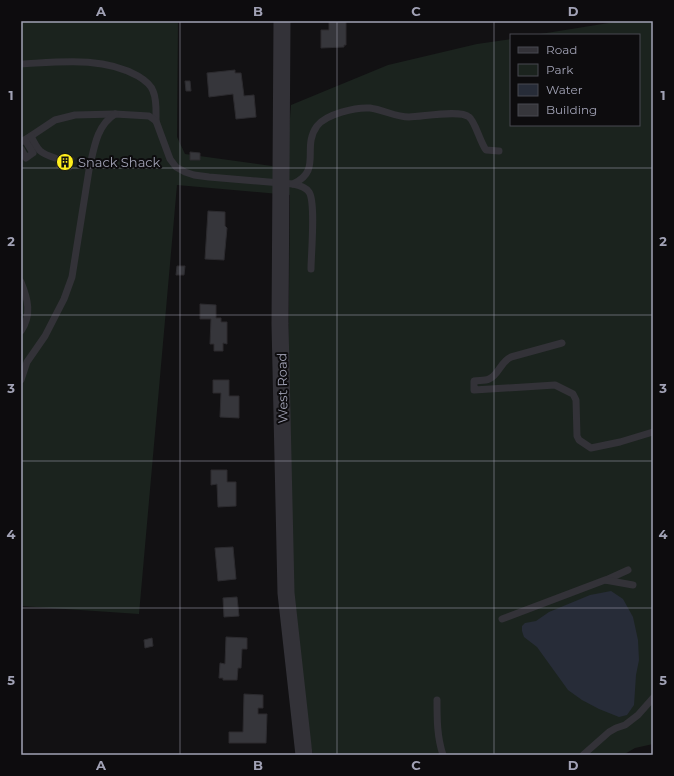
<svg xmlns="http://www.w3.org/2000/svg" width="674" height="776" viewBox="0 0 674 776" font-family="Montserrat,sans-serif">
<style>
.green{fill:#1b231e}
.water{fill:#272c38}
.building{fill:#36363b;stroke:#2c2b2f}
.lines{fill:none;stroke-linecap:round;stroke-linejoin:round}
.service{stroke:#333238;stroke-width:7}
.tertiary{stroke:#333238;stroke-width:17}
.grid{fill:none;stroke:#a1a2b5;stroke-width:1;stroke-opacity:0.55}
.labels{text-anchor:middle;stroke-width:4;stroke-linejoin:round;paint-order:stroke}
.poi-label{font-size:13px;fill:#a1a2b5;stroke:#0d0c0e;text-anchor:start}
.street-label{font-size:13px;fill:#a1a2b5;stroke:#0d0c0e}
.neatline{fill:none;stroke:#a1a2b5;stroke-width:1.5}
.grid-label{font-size:13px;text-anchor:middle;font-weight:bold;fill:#a1a2b5}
</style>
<rect width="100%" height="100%" fill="#121113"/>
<polygon class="green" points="21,21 178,21 177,137 185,154 286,168 291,105 388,65 477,44 511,39 511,125 639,125 639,35 534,35 621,21 653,21 653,744 635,748 623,755 313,755 302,701 289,571 288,387 290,195 177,185 139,614 21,606"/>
<polygon class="water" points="611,591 623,599 633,617 638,640 639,660 636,675 634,705 627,715 619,717 599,709 582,700 568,690 537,647 524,637 522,631 522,626 525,623 536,621 549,612 590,595"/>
<g class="building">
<polygon points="329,21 346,21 346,45 344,45 344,47 321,48 321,30 329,30"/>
<polygon points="235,70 235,73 241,73 244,96 254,95 256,117 236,119 233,94 209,97 207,73"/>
<polygon points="185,81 190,81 191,91 186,91"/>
<polygon points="190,152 200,153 200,160 190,160"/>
<polygon points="59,155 74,158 71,170 56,167"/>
<polygon points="208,211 225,212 225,226 227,228 224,260 205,259"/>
<polygon points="177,266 185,266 184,275 176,275"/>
<polygon points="200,304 216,305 216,318 221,318 221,322 227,322 227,344 223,343 223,351 214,351 214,344 210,344 211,319 200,319"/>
<polygon points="213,380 229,380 229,396 239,396 239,418 220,417 221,393 213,393"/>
<polygon points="211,470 227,470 227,482 236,482 236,506 218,507 217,484 211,485"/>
<polygon points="233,547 236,579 218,581 215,548"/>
<polygon points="237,597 239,616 224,617 223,598"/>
<polygon points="226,637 247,638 247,649 242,649 241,668 238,668 237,680 223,680 223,678 219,678 220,663 225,664"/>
<polygon points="152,638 153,646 145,648 144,640"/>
<polygon points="244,694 263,695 263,708 258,708 258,714 267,714 266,743 229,743 229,732 243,732"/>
</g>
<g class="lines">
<g class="service">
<path d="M21,64C59,62 103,56 138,76C143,79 151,85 153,91C157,100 156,111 156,121"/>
<path d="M31,136L55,120L75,115L115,114L149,116L156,121L170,159L176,167L185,172L194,175L209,177L293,184C298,185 306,187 309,192C316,202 311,255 311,269"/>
<path d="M21,142L31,136C38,151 40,153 55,158"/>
<polyline points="21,149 26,158 33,153 25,140"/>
<path d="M293,184C323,170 301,148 317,126C326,114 356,107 370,108C384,110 396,117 409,117C422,117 460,109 469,117C475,121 480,142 486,150L499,151"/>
<path d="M21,282C28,299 32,315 21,331"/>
<path d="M562,343L511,357C500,362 499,375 489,379C485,381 478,380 474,381V390L555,385L573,394L576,400L577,436L579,440L591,448L620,442L653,432"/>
<path d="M21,380L27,362L45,336L64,299L72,277L89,170C94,149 96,126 115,114"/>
<polyline points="606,580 628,570"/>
<polyline points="502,619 605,580 633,585"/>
<path d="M437,700C437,719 437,737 443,755"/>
<polyline points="583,755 609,732 616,728 625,725 638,715 653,698"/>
</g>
<polyline class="tertiary" points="282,21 280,324 286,593 304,755"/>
</g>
<path class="grid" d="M180,21V755M337,21V755M494,21V755M21,168H653M21,315H653M21,461H653M21,608H653"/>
<defs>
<g id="building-disc" transform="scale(0.9)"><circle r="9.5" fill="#ffef1d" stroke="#0d0c0e"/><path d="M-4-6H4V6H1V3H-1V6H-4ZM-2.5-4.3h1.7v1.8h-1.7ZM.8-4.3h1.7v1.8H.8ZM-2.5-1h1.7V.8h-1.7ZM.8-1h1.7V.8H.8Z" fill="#111"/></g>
</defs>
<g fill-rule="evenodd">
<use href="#building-disc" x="65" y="162"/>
</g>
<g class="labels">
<g class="poi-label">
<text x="78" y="167">Snack Shack</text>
</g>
<g class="street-label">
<text transform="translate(282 388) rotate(-91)" y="5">West Road</text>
</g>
</g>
<rect width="674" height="776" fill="none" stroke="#0d0c0e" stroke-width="44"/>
<rect x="510" y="34" width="130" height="92" fill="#0d0c0e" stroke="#484851"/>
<rect x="518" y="47" width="20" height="6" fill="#333238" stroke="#484851"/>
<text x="546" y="54" font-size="12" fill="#a1a2b5">Road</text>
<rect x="518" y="64" width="20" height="12" fill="#1b231e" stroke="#484851"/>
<text x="546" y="74" font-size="12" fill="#a1a2b5">Park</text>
<rect x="518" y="84" width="20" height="12" fill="#272c38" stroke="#484851"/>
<text x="546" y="94" font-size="12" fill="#a1a2b5">Water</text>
<rect x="518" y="104" width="20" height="12" fill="#36363b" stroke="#484851"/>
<text x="546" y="114" font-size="12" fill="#a1a2b5">Building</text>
<rect x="22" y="22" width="630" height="732" class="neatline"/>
<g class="grid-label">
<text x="101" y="16">A</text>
<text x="258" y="16">B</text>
<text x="416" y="16">C</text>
<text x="573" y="16">D</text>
<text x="11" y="100">1</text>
<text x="663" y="100">1</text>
<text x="11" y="246">2</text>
<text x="663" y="246">2</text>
<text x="11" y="393">3</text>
<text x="663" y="393">3</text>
<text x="11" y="539">4</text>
<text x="663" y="539">4</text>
<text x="11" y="685">5</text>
<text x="663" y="685">5</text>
<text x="101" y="770">A</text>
<text x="258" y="770">B</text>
<text x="416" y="770">C</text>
<text x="573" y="770">D</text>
</g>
</svg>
